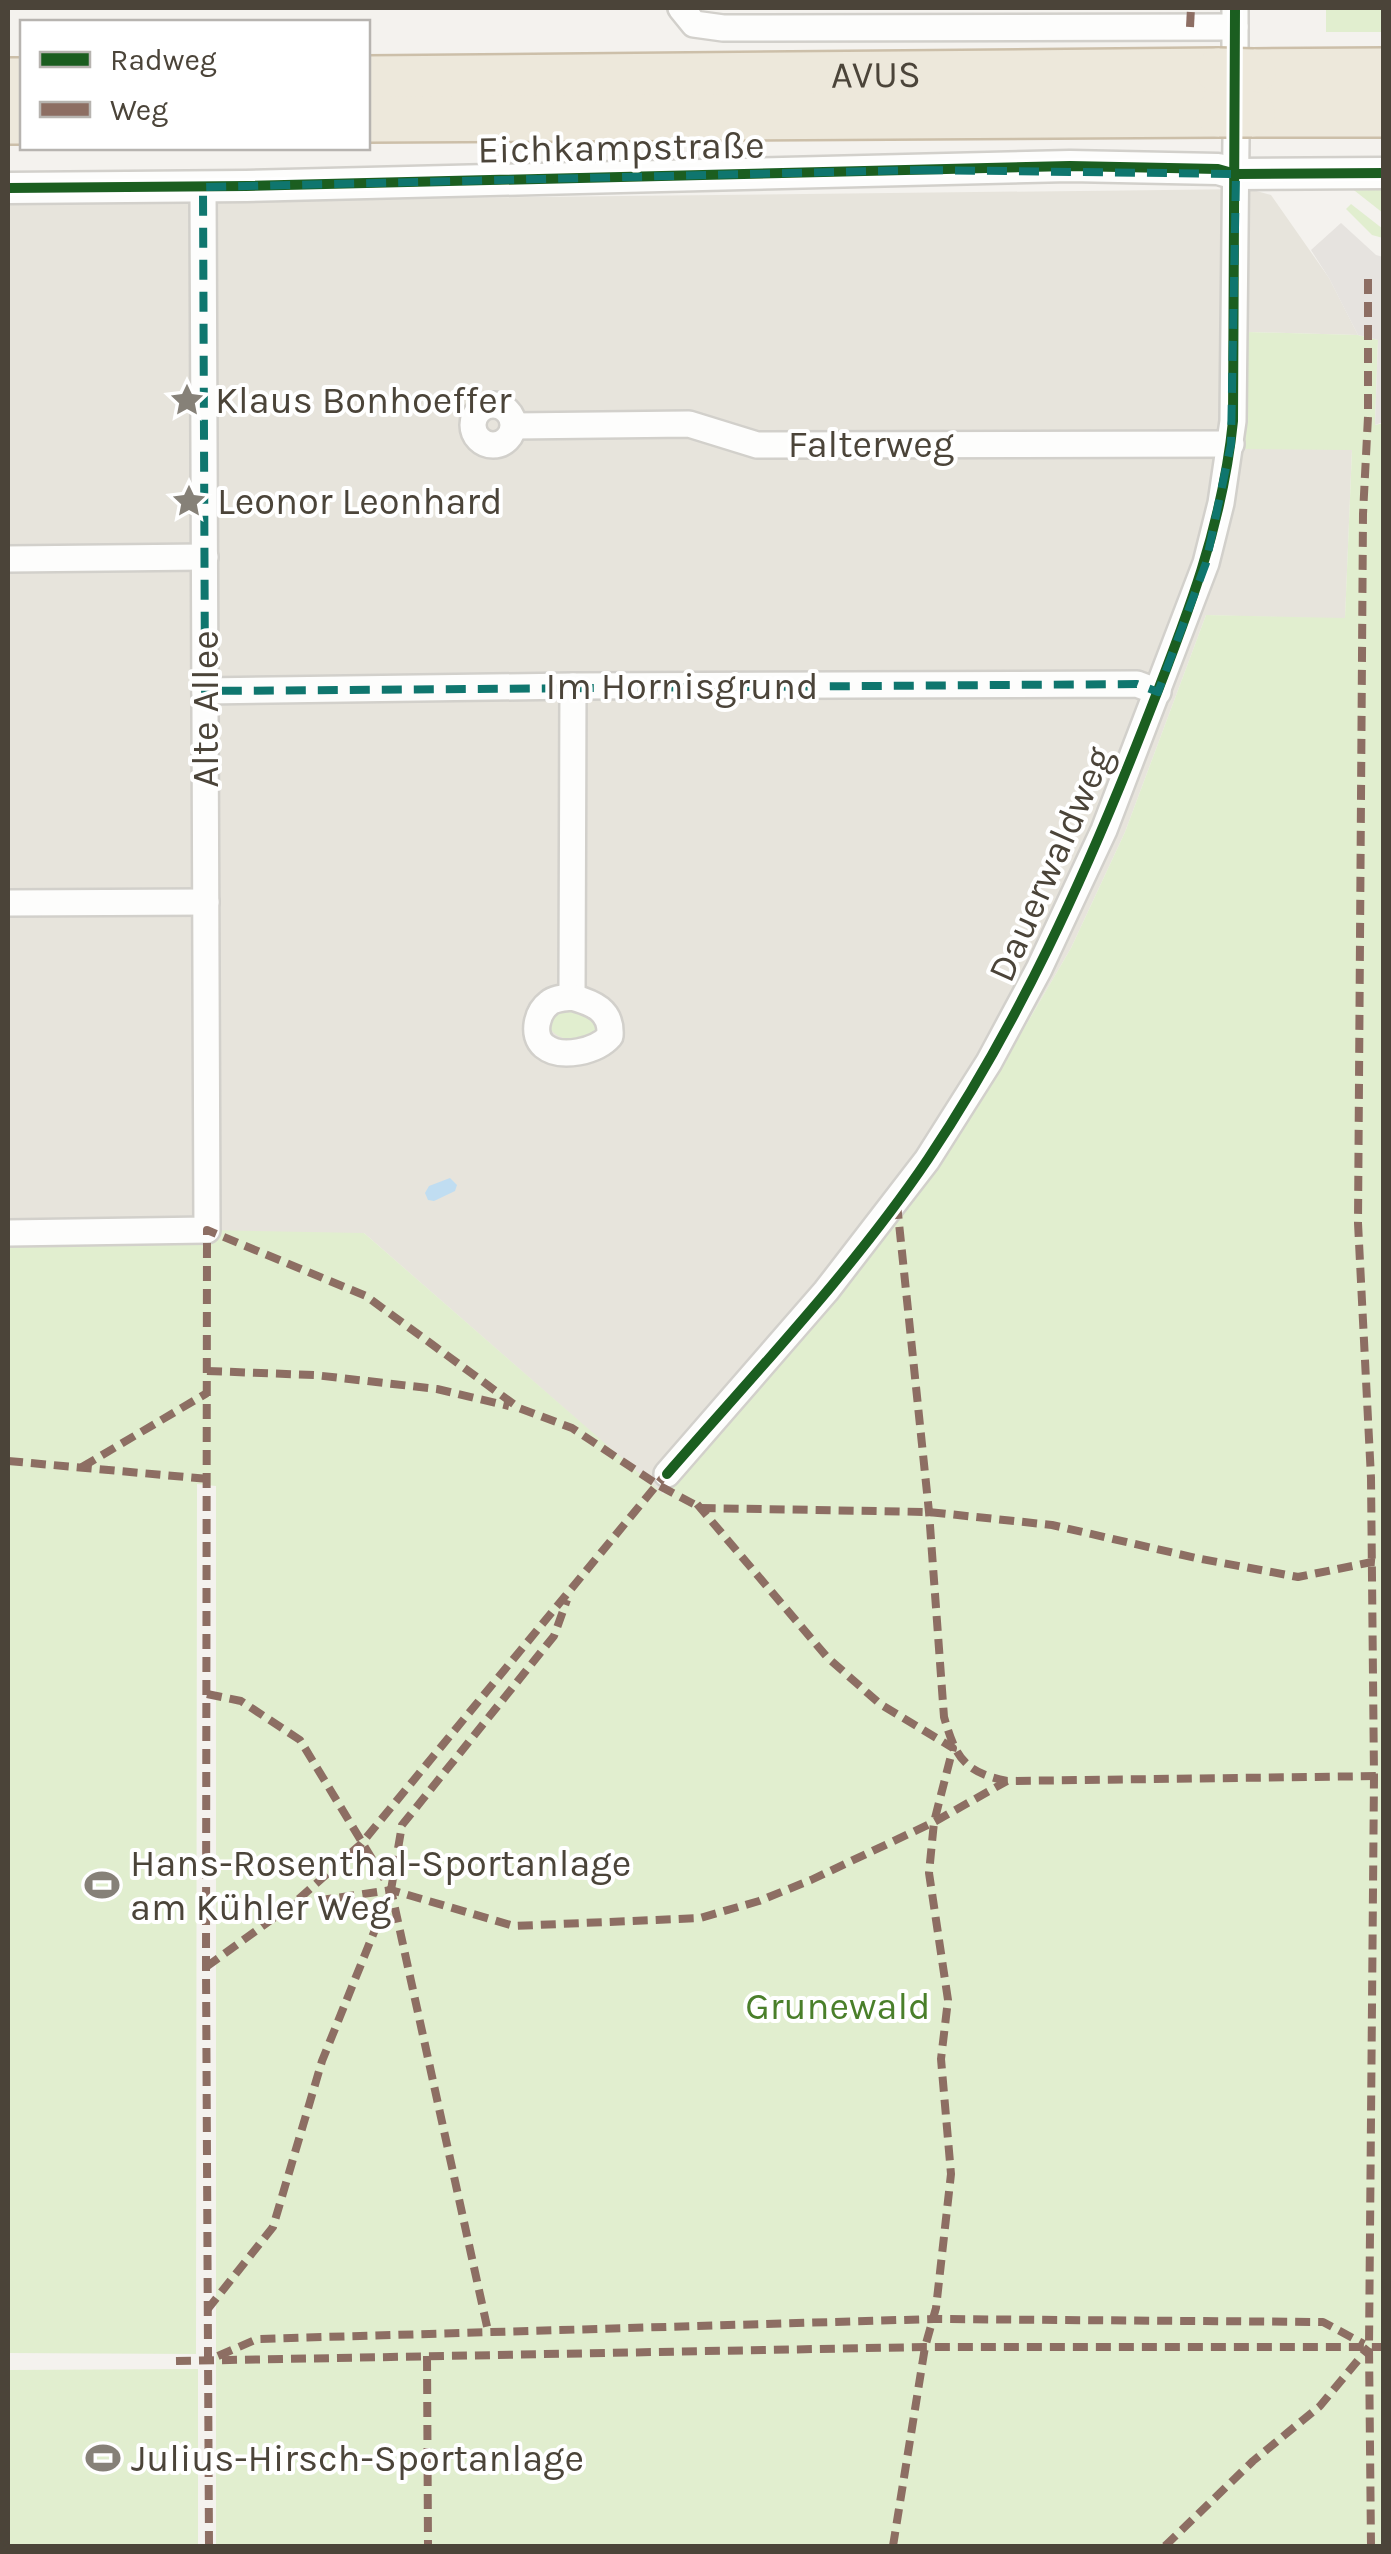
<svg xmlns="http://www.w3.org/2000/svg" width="1391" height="2554" viewBox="0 0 1391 2554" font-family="Karla,sans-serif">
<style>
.residential{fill:#e7e4dc}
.green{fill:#e1eecf}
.parking{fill:#e6e3df}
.water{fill:#c0ddf1}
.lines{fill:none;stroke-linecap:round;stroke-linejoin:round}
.minor-casing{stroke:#d2d0cb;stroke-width:30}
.tertiary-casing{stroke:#d2d0cb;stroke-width:35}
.motorway-casing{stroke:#ccbfa9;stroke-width:50}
.minor{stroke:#fdfdfc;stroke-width:25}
.tertiary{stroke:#fdfdfc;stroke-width:30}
.motorway{stroke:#ede8db;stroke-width:45}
.motorway-bridge-casing{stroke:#ccbfa9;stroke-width:50;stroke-linecap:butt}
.motorway-bridge{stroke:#ede8db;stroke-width:45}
.quiet{stroke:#8d6e63;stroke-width:8;stroke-dasharray:15 8;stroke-linecap:butt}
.cycleway-casing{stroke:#fff;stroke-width:16}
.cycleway{stroke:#1b5e20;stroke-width:10}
.marked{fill:none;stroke:#0f766e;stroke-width:8;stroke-dasharray:20 12;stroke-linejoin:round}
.labels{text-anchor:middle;stroke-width:8;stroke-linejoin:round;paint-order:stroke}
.street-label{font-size:38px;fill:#4b4439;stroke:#fff}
.poi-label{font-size:38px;fill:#4b4439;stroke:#fff;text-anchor:start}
.park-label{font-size:38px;fill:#4a7f2a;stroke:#fff}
</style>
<rect width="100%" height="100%" fill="#f4f2ee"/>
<polygon class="residential" points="1249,189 1271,195 1329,278 1358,335 1248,332 1243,449 1352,449 1345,619 1206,615 1125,832 1071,948 995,1078 923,1189 662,1494 364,1233 8,1234 8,203"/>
<g class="green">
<rect x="1326" y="8" width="57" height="24"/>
<polygon points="1350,187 1383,187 1383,213"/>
<polygon points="1351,204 1383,229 1383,238 1372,235 1346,209"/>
<polygon points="1248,332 1358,335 1378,340 1375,425 1384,423 1383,2546 216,2546 216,1486 197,1484 196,2354 8,2353 8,1234 207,1230 364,1233 663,1494 923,1189 995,1078 1071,948 1125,832 1206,615 1345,618 1352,450 1242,449"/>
<path d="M559,1008L598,1013L599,1032C583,1042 557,1044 548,1025Z"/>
<polygon points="198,2369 198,2546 8,2546 8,2370"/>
</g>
<polygon class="parking" points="1341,223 1376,255 1383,257 1383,422 1375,425 1378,340 1358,335 1329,278 1311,250"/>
<polygon class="water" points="450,1178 457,1185 455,1191 434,1201 428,1200 425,1193 429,1186"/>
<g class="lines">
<g class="minor-casing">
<g id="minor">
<polyline points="681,8 694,24 723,28 1235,27"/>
<polyline points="1235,48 1235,8"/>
<circle cx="493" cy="425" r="20"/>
<polyline points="514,426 689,424 757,445 1231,444"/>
<polyline points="8,559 205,557"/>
<polyline points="205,691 573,686 1137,684 1158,692"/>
<polyline points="8,903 206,902"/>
<polyline points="572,997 573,686"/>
<path d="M572,997C593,1003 612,1010 610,1036C597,1051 561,1060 544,1046C531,1035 537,1012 549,1003C555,998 564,998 572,997Z"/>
<polyline points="8,1233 207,1230 203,187"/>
<polyline points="667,1474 826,1291 927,1160 989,1062 1039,969 1104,830 1206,563 1221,503 1233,421 1236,139"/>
</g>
</g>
<g class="tertiary-casing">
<polyline id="tertiary" points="8,188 246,186 1070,166 1218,169 1236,174 1384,173"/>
</g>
<g class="motorway-casing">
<g id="motorway">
<polyline points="1253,72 1384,71"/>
<path id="s1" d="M368,79L1219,71"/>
<polyline points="8,81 22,81"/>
<polyline points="1252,114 1384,114"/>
<polyline points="368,119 1219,114"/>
<polyline points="8,121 22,121"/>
</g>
</g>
<use href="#minor" class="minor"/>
<use href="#tertiary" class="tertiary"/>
<use href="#motorway" class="motorway"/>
<g class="motorway-bridge-casing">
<g id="motorway-bridge">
<polyline points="1219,71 1253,72"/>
<polyline points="1219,114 1252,114"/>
</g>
</g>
<use href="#motorway-bridge" class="motorway-bridge"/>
<g class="quiet">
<polyline points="1190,27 1191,8"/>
<polyline points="1368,279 1368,417 1363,514 1358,1223 1371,1478 1374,1776 1369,2347 1371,2546"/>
<path d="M897,1204L929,1512L944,1717C956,1758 964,1772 1007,1781L1384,1776"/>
<polyline points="207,1371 314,1375 437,1389 509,1406"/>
<polyline points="8,1461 208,1479"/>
<polyline points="82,1467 207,1393"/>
<polyline points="697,1504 827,1657 880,1704 953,1748 934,1822 929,1873 948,2000 941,2059 951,2174 936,2308 925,2347 893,2546"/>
<polyline points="207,1694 241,1701 300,1740 391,1890 488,2331"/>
<polyline points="294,1904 391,1890 514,1926 700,1918 759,1901 811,1880 934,1822 1007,1781"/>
<polyline points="206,1967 293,1904 361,1844 665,1475"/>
<polyline points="207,2310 273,2227 322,2061 391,1890 402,1825 554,1636 567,1600"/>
<polyline points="218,2356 257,2339 934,2319 1323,2322 1364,2344"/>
<polyline points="427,2356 428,2546"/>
<polyline points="176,2361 925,2347 1384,2347"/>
<polyline points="209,2546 206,1967 207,1230 366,1296 519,1408 572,1428 658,1485 701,1508 929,1512 1052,1525 1196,1558 1298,1577 1372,1562 1384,1563"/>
<polyline points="1165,2546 1253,2461 1320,2406 1369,2347"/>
</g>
<g class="cycleway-casing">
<g id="cycleway">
<polyline points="8,188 246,186 1070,166 1218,169 1236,174 1384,173"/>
<path d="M667,1474C755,1373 853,1270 928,1159C1019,1023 1085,877 1144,726C1184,624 1222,531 1233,421L1235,8"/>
</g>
</g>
<use href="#cycleway" class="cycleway"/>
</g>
<path class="marked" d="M923,170L1236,174L1231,444L1206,563L1158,692L1137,684L205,691L203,187Z"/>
<defs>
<g id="sight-bare" transform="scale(2.7)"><path d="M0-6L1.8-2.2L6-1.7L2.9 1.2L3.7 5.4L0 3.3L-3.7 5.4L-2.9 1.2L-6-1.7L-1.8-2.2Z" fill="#868178" stroke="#fff" stroke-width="2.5" paint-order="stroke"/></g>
<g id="stadium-bare" transform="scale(2.7)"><path d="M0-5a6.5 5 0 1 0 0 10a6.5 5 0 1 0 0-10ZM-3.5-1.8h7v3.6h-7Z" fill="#868178" stroke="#fff" stroke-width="2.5" paint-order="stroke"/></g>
</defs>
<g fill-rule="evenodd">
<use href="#sight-bare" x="187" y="400"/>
<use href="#sight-bare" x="189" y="501"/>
<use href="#stadium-bare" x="102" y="1885"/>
<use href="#stadium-bare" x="103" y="2458"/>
</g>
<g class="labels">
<g class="street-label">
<text dy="13" stroke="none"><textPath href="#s1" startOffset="508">AVUS</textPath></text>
<text transform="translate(621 147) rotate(-1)" y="13">Eichkampstraße</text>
<text x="871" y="457">Falterweg</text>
<text x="682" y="699">Im Hornisgrund</text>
<text transform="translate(205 709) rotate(-90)" y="13">Alte Allee</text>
<text transform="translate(1050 864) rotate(-66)" y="13">Dauerwaldweg</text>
</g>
<g class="poi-label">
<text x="215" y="413">Klaus Bonhoeffer</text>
<text x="217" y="514">Leonor Leonhard</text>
<text x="130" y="1876">Hans-Rosenthal-Sportanlage<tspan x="130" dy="44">am Kühler Weg</tspan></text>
<text x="131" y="2471">Julius-Hirsch-Sportanlage</text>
</g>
<g class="park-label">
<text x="838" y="2019">Grunewald</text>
</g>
</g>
<rect width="1391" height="2554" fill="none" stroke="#4b4439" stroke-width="20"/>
<rect x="20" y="20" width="350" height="130" fill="#ffffff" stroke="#b7b4b0" stroke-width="2.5"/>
<rect x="40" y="52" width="50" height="15" fill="#1b5e20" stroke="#b7b4b0" stroke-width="2.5"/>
<text x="110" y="70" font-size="30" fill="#4b4439">Radweg</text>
<rect x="40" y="102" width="50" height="15" fill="#8d6e63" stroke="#b7b4b0" stroke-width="2.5"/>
<text x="110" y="120" font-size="30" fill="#4b4439">Weg</text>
</svg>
